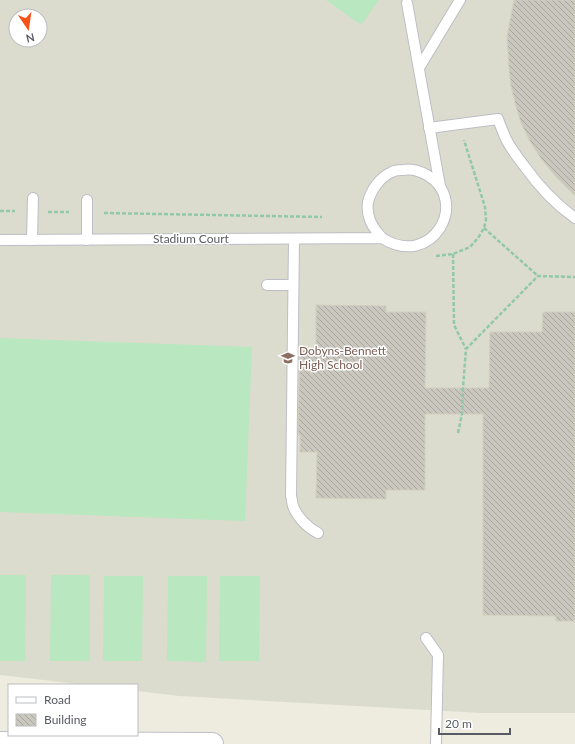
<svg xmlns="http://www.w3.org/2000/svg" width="575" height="744" viewBox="0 0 575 744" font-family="Lato,sans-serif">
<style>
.education{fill:#dcdcce;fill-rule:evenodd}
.pitch{fill:#b8e7c0}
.building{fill:url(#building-back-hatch);stroke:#d2cfbd}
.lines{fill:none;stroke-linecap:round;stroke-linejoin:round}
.lane-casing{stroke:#bcbec5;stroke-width:12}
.secondary-casing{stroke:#bcbec7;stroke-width:24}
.path{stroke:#91c8aa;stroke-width:2.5;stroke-dasharray:4 2;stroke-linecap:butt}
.lane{stroke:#fff;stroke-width:10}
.secondary{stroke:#fff;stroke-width:22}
.labels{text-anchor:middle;stroke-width:3;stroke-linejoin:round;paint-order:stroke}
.street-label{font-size:12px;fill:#585b62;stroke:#fff}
.education-label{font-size:12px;fill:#785e54;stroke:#fff;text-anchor:start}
</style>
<defs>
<pattern id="building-back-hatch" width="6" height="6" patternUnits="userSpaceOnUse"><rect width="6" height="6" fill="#cac8be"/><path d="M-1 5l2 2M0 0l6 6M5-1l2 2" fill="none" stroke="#a7a59e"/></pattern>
</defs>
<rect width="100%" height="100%" fill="#edecdf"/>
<path class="education" d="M0,0H575V713H481L179,696L137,691V685H87L0,675ZM16,16H40V40H16Z"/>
<g class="pitch">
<polygon points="326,0 379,0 361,25"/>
<polygon points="0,338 252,347 245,521 0,512"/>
<polygon points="0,575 26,575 25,661 0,661"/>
<polygon points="51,575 90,575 90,661 50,661"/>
<polygon points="104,576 143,576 142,661 103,661"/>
<polygon points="168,576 207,576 206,662 167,661"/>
<polygon points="220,576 260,576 259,661 219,661"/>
</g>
<g class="building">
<polygon points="514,0 575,0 575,196 557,178 542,160 531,143 521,123 515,103 511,86 509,69 507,36"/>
<polygon points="316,305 386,306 386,312 426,312 425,388 489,388 490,332 542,332 543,312 575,312 575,621 556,621 556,616 483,615 483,414 425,414 425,490 386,490 386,499 316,498 317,452 300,452 300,435 298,435 300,349 316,349"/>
</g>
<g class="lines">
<g class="lane-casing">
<g id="lane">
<polyline points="407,3 440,186"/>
<polyline points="419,68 460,0"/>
<path d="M429,128L498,119C500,125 503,132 506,139C511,149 518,158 525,167C540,188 554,203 575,218"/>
<path d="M294,239L291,496C292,499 292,503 293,506C297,517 308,528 318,533"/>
<path d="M0,240L382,238C432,270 471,201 427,175C420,171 412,168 403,170C400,170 395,170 392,172C380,177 371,190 368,202C367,208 368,215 370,220C372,227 378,233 382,238"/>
<polyline points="32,240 33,198"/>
<polyline points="87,240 87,200"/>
<polyline points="267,285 293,285"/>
<polyline points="426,638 438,655 436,744"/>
</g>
</g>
<g class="secondary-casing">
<polyline id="secondary" points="0,743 212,744"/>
</g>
<g class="path">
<polyline points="0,211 15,211"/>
<polyline points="48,212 69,212"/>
<polyline points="104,213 322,217"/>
<polyline points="484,228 538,276"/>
<polyline points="453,254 454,325 466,349"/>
<polyline points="436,256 453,254 470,247 478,238 484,228 486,220 485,207 464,140"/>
<polyline points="458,433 462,414 463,388 466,349 538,276 575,277"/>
</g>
<use href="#lane" class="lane"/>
<use href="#secondary" class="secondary"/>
</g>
<defs>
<g id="school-bare" transform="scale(1.08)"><path d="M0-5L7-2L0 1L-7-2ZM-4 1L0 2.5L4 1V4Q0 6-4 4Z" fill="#8d6e63" stroke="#fff" stroke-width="2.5" paint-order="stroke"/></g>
</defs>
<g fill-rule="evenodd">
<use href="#school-bare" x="288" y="358"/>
</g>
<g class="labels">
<g class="street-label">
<text x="191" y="243">Stadium Court</text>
</g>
<g class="education-label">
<text x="299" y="355">Dobyns-Bennett<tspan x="299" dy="14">High School</tspan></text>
</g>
</g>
<rect x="8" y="684" width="130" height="52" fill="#ffffff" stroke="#bcbdc0"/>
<rect x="16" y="697" width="20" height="6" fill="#ffffff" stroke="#bcbdc0"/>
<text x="44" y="704" font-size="12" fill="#585b62">Road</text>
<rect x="16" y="714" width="20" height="12" fill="url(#building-back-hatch)" stroke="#bcbdc0"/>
<text x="44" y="724" font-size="12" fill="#585b62">Building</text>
<g transform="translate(28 28) rotate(167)"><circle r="19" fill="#ffffff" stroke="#bcbdc0"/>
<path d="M0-3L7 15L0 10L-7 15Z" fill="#f8511a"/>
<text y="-6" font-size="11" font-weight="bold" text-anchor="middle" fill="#585b62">N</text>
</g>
<path d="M439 728v6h71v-6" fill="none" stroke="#585b62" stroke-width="2"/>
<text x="445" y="728" font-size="12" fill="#585b62" stroke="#ffffff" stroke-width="3" paint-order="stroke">20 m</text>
</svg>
